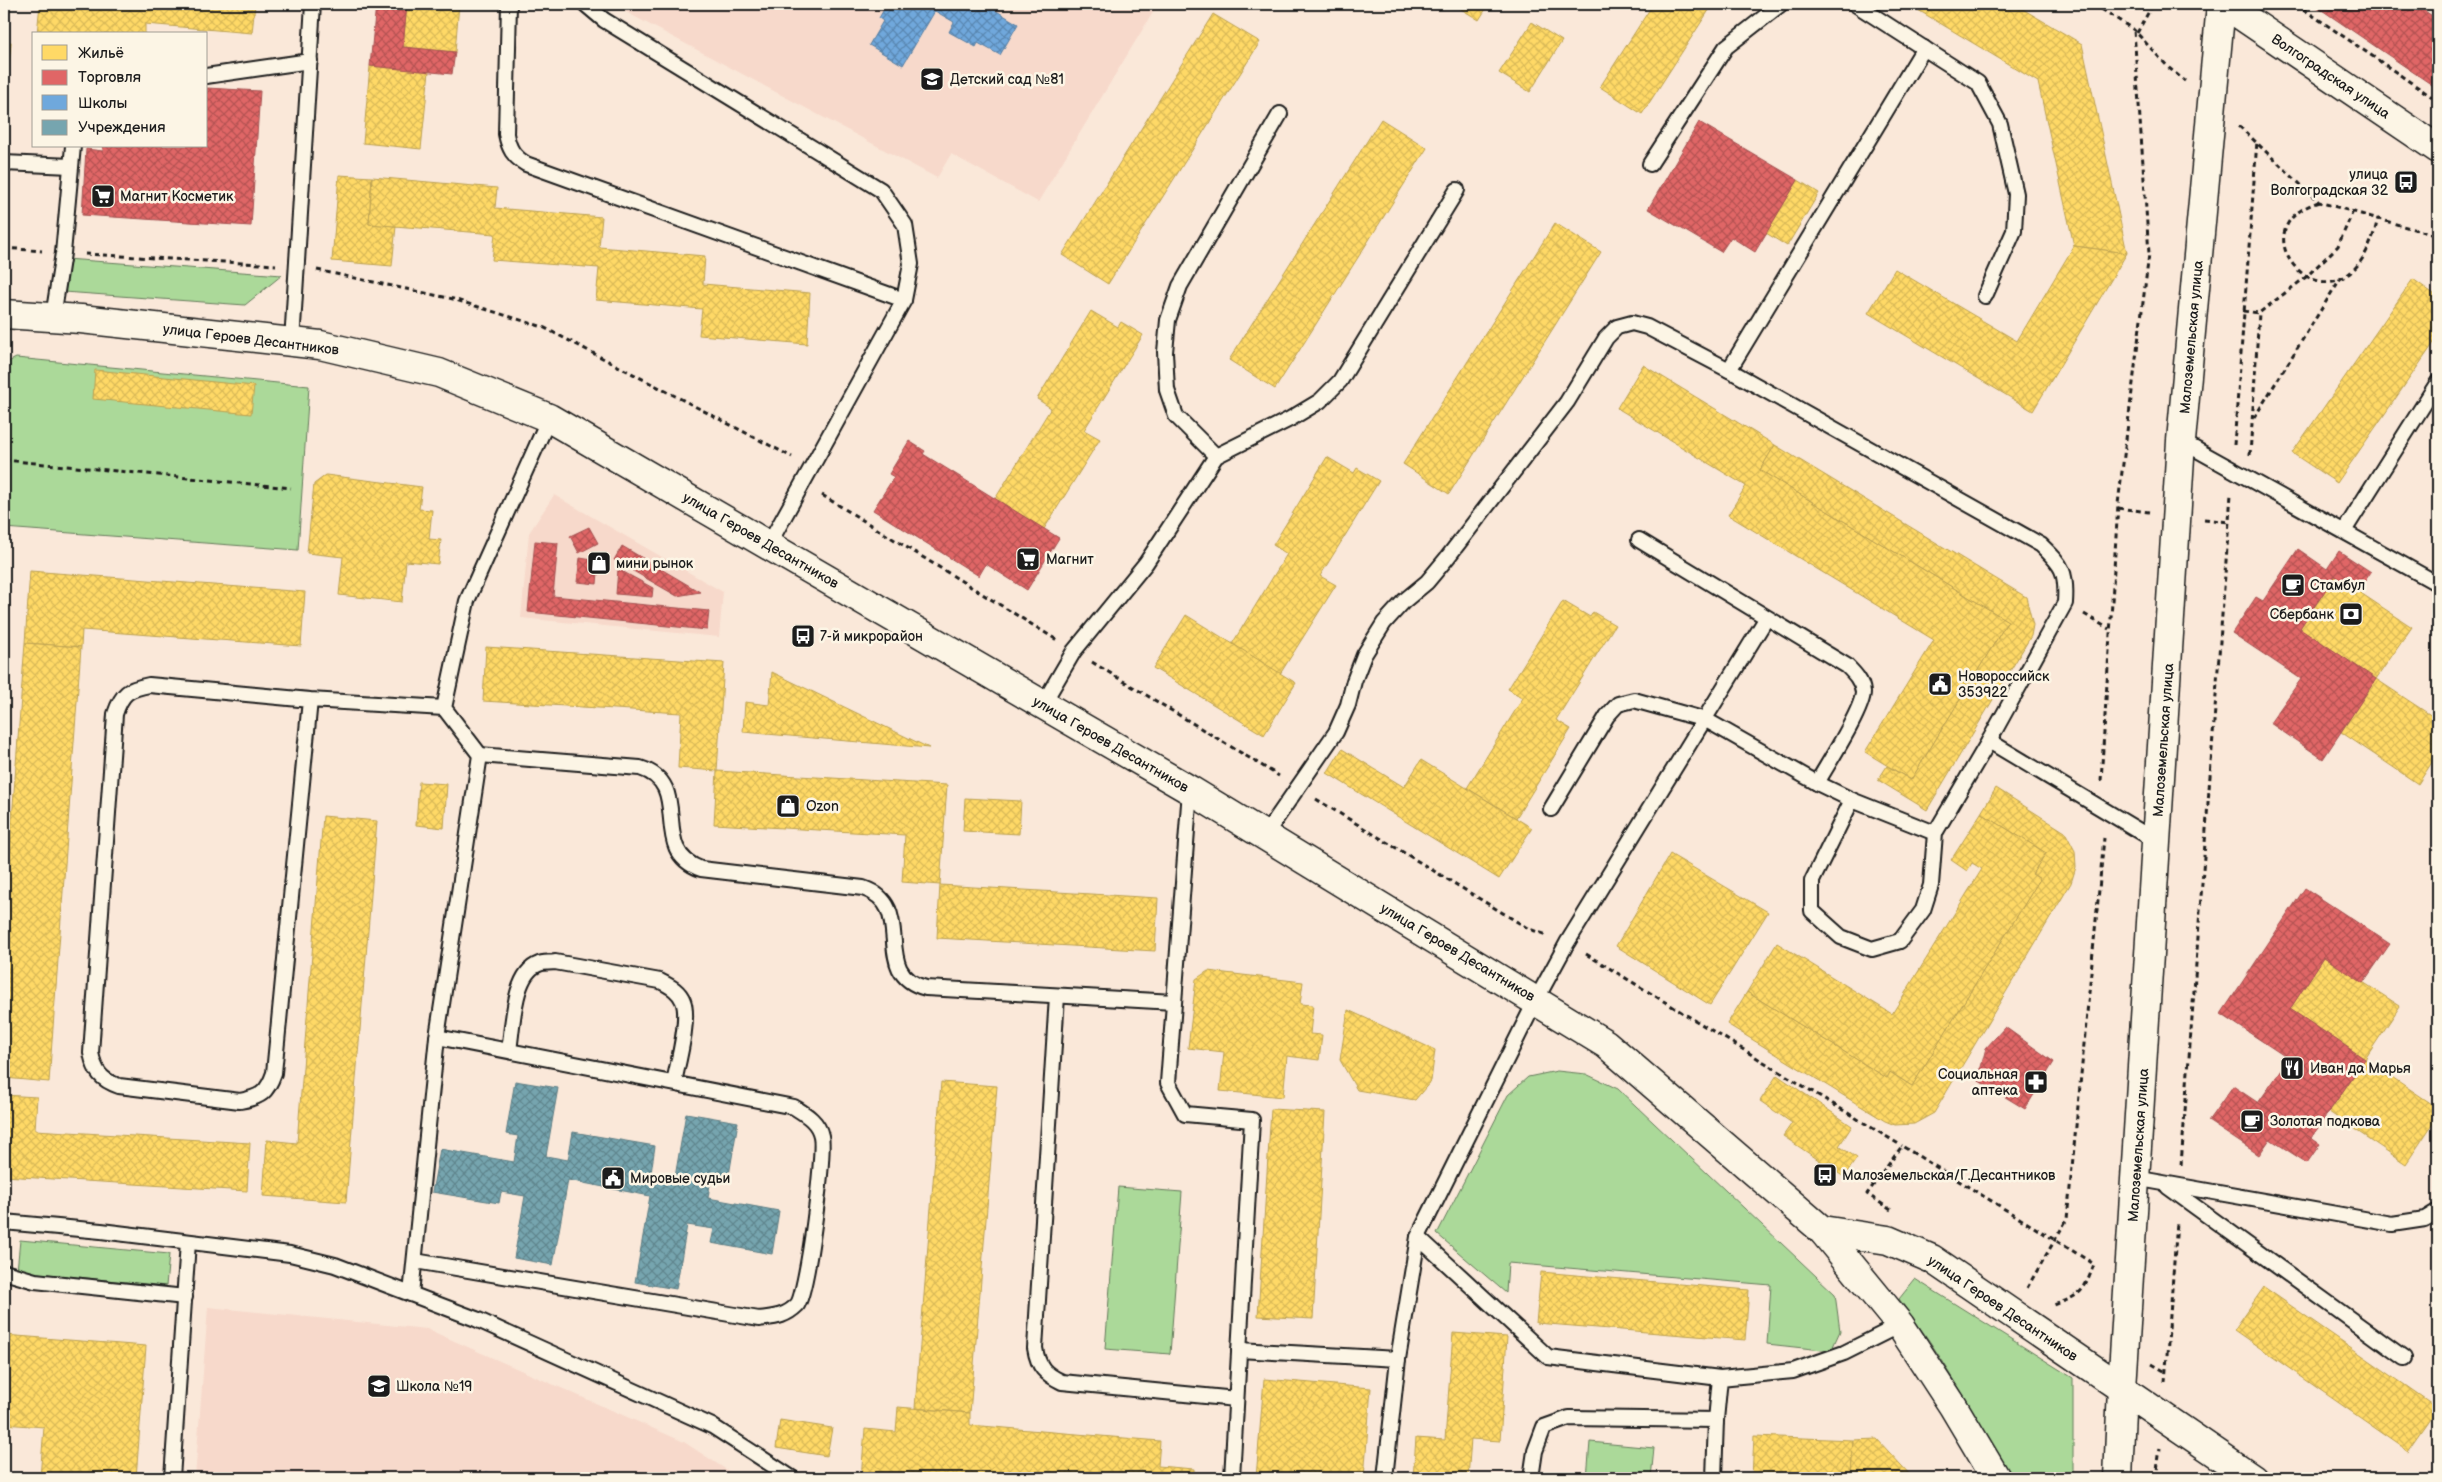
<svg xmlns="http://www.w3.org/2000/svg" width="2442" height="1482" viewBox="0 0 2442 1482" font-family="'Balsamiq Sans',sans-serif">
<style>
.built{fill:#f7d9cb}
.green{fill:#abd999;stroke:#647a5a}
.homes{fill:url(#homes-cross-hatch);stroke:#bba050}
.shops{fill:url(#shops-cross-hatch);stroke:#a55050}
.schools{fill:url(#schools-cross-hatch);stroke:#567ea2}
.public{fill:url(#public-cross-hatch);stroke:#5b7c83}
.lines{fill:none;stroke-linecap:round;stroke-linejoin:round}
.lane-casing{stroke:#1c1c1c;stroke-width:18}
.street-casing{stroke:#1c1c1c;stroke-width:31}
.path{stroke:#1c1c1c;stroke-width:3;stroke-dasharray:5 4;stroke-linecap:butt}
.lane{stroke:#fcf5e5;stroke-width:14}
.street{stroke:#fcf5e5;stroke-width:28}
.labels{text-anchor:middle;stroke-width:5;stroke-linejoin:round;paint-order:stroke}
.street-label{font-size:14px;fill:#1c1c1c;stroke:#fcf5e5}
.poi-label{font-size:14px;fill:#1c1c1c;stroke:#fcf5e5;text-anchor:start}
</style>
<defs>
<pattern id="homes-cross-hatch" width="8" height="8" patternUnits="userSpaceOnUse" patternTransform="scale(1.25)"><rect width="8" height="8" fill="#ffd966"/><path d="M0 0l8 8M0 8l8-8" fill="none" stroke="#daba58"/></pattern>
<pattern id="shops-cross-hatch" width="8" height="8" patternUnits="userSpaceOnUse" patternTransform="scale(1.25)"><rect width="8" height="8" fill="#e06666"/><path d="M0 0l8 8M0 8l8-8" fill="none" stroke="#b55353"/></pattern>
<pattern id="schools-cross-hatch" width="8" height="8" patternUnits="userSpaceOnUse" patternTransform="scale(1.25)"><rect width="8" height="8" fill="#6fa8dc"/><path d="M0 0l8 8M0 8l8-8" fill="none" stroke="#5a88b2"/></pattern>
<pattern id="public-cross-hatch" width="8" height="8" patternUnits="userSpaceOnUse" patternTransform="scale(1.25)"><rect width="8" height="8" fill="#76a5af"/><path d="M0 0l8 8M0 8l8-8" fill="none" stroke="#60868e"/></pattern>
</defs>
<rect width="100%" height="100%" fill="#fae8d9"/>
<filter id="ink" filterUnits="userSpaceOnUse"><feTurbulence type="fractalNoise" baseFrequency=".02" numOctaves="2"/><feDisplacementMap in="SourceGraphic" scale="10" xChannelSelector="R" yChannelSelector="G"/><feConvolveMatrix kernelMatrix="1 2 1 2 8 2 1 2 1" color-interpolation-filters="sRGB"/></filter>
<g filter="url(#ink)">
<g class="built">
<polygon points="611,4 1158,4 1038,202 951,154 937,178"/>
<polygon points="554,495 723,592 719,637 521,618 529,533"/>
<polygon points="208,1307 427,1329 684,1442 739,1478 195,1478"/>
</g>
<g class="green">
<polygon points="66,259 282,275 245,305 64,292"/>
<polygon points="16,358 309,386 298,550 4,528 4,364"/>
<polygon points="1557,1071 1586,1074 1618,1089 1835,1294 1840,1331 1831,1351 1767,1344 1771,1285 1508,1263 1506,1293 1437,1234 1508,1095 1528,1077"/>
<polygon points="1118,1187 1182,1192 1170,1354 1105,1349"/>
<polygon points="20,1240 169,1254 166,1286 17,1271"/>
<path d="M1915,1279L2073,1378V1478H2006C1978,1415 1941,1354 1899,1299Z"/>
<polygon points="1590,1442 1654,1448 1651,1478 1587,1478"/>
</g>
<g class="homes">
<polygon points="40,4 255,4 252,33 145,24 145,34 37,34"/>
<polygon points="407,4 459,4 455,52 403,47"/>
<polygon points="1453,4 1489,4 1479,20"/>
<polygon points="1653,4 1713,4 1642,114 1600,87"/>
<polygon points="1908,4 2014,4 2082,44 2127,253 2074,246 2038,82"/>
<polygon points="1213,14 1260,42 1108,284 1062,255"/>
<polygon points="1532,22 1562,41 1530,92 1499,73"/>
<polygon points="4,42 11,42 6,97 4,97"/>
<polygon points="370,66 429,71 421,149 363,143"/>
<polygon points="1381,119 1427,148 1275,389 1229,360"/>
<polygon points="339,175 372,177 369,224 396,226 392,266 332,261"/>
<polygon points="372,177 497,188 495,208 602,217 599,247 705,256 703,284 810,293 807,344 699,335 702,309 596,300 599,268 492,260 495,234 369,224"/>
<polygon points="1798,180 1819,193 1787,246 1766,233"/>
<polygon points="1555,223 1601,252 1449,494 1403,464"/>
<polygon points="2074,246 2127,253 2033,411 1868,313 1895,269 2017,341"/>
<polygon points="2413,279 2438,297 2438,337 2337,483 2292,453"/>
<polygon points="1091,311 1118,327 1121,322 1143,335 1084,430 1100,439 1044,529 995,499 1051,408 1037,399"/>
<polygon points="1643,365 1775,445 1760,470 2008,621 1911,780 1865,752 1934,640 1728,515 1746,486 1617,408"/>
<polygon points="95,370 254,386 251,414 93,399"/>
<polygon points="1775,445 2026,597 2033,625 2031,636 1927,810 1878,780 1887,766 1911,780 2008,621 1760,470"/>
<polygon points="1327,457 1354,473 1357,468 1379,481 1320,576 1336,585 1280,674 1232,644 1287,554 1273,545"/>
<polygon points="326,475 422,487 419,509 432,510 429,539 441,540 438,564 406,561 402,602 339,595 343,557 307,553 314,484"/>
<polygon points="30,571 305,592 301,646 82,630 81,647 25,643"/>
<polygon points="2335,576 2412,627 2376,679 2300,628"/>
<polygon points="1563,601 1590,617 1593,612 1615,625 1556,720 1571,729 1516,818 1467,788 1523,698 1508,689"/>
<polygon points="1186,615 1296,683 1264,735 1153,668"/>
<polygon points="25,643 81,647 49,1082 4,1078 4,928"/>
<polygon points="486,647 724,663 717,771 678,768 681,713 483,701"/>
<polygon points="772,672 929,748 743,732 745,702 769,705"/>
<polygon points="2376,679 2438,720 2438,753 2418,784 2341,732"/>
<polygon points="1342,749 1404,787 1421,760 1532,828 1499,879 1327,773"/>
<polygon points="717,771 947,785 940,885 902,882 905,835 714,824"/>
<polygon points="419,782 447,784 444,828 416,825"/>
<polygon points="1996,788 2065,832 2075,851 2076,867 2071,883 1934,1113 1914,1124 1895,1125 1885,1121 1727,1024 1747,992 1887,1078 1890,1072 1912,1086 2040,879 2032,874 2046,853 1981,813"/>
<polygon points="965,798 1021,801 1019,834 963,831"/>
<polygon points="1981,813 2046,853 2032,874 2040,879 1912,1086 1890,1072 1887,1078 1747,992 1777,943 1892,1014 1982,869 1972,863 1967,871 1951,860"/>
<polygon points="323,816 377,821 346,1202 263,1196 267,1140 297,1143"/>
<polygon points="1670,854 1768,912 1710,1005 1616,946"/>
<polygon points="940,885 1158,898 1155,951 937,938"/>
<polygon points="2324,957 2400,1006 2365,1059 2290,1009"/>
<polygon points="1208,971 1303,982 1300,1004 1313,1005 1310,1034 1322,1035 1319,1060 1287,1056 1283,1097 1220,1091 1224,1052 1188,1048 1196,979"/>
<polygon points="1348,1010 1435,1050 1431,1081 1415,1100 1357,1090 1340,1060"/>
<polygon points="2365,1059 2438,1108 2438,1116 2406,1164 2329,1112"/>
<polygon points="1777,1075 1852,1126 1839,1146 1857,1158 1844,1177 1783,1136 1792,1123 1760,1101"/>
<polygon points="941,1082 997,1086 970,1413 915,1408"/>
<polygon points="4,1095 37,1097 35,1130 250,1143 247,1191 4,1176"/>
<polygon points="1271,1109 1325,1112 1313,1319 1258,1316"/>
<polygon points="1541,1272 1749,1290 1745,1340 1536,1323"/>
<polygon points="2264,1287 2438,1408 2408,1451 2234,1330"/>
<polygon points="1453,1333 1507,1337 1500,1441 1471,1439 1468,1478 1413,1478 1416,1438 1445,1440"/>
<polygon points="4,1335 146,1346 136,1478 40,1478 44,1427 4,1424"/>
<polygon points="1264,1379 1371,1388 1364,1478 1256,1478"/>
<polygon points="898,1407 970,1413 970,1425 1160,1441 1158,1466 1194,1469 1194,1478 861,1478 865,1429 896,1432"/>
<polygon points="780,1420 832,1428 827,1456 776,1448"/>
<polygon points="1754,1436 1853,1440 1851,1478 1752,1478"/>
<polygon points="1877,1439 1913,1478 1851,1478 1853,1440"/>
</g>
<g class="shops">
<polygon points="376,4 407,4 403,47 455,52 452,74 370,66"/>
<polygon points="2313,4 2415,4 2438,20 2438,89"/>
<polygon points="207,88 260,91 251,226 82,215 86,149 103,151 103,146 206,146"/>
<polygon points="1699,122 1798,180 1755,252 1731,237 1721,252 1648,209"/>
<polygon points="909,441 925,451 923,454 1059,538 1027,590 986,564 979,576 873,510 894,477 889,474"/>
<polygon points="589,527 598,543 579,553 570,536"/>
<polygon points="535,541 558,543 553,596 709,611 707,630 528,612"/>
<polygon points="622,546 700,592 677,596 614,560"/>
<polygon points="2298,549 2327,569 2339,551 2371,572 2358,591 2335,576 2300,628 2376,679 2323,759 2270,723 2301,679 2232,633 2256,597 2263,601"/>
<polygon points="580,558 599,561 597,584 577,582"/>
<polygon points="618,569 653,588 652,597 616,594"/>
<polygon points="2305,888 2390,944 2363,983 2324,957 2290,1009 2365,1059 2311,1138 2258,1103 2289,1059 2221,1014"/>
<polygon points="2005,1027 2054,1062 2025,1109 1974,1078 1981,1067 1986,1048"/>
<polygon points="2233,1086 2320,1144 2307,1163 2270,1139 2259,1155 2208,1121"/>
</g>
<g class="schools">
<polygon points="887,4 985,4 1018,24 1000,55 978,43 976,47 949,32 954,22 935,11 903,65 869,45 883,21 879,18"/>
<polygon points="485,1472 553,1478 484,1478"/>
</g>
<polygon class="public" points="515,1081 558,1088 546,1156 568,1160 573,1132 655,1146 651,1173 675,1177 686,1113 738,1122 728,1181 711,1177 708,1198 779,1211 772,1254 711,1243 714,1229 687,1225 676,1289 635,1282 650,1196 568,1180 553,1265 514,1258 525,1196 501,1192 499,1203 432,1192 440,1149 514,1162 518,1136 506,1134"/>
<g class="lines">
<g class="lane-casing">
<g id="lane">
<path d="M509,4L506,134C509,149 513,156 526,164L904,300"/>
<polyline points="585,4 604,20 881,190 905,225 911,264 904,300 769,544"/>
<polyline points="1855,4 1978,83 2000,124 2016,194 2014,231 1985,296"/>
<polyline points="206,76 310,61"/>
<polyline points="4,163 71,166"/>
<polyline points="1650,164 1726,47 1781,4"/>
<polyline points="53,317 63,253 73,146"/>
<polyline points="292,342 313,4"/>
<polyline points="1729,370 1924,48"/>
<polyline points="2181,441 2438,584"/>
<polyline points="1216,456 1176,416 1167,390 1165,352 1168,320 1180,286 1280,114"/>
<polyline points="2344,531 2438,382"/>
<path d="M1639,540L1847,666C1854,673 1862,681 1863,692C1863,710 1827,765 1817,783"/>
<path d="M310,700L274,1073C267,1093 261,1097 240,1101L119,1086C101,1080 95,1072 91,1053L115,714C122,693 128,689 149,685L310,700L444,708"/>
<polyline points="1043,704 1074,651 1146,563 1216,456 1290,419 1320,401 1340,381 1457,190"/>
<path d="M480,755L640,768C695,785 647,850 701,869L863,888C919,907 868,973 926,988L1174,1002"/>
<polyline points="1190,790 1168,1083 1185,1114 1252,1120 1232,1478"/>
<polyline points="1852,800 1812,881 1812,911 1841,937 1872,949 1900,941 1923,910 1931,885 1935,833 1989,741 2156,841"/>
<polyline points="1551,809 1607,716 1618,704 1634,700 1706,720 1817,783 1852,800 1935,833"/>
<path d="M1265,835L1336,732L1348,705L1354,681L1364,655L1384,623L1404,601L1427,582L1447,558L1567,402L1606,338L1617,327L1632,323L1647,327L1729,370L2041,545C2063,566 2067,572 2065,603L1989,741"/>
<path d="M1057,996L1035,1348C1038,1367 1045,1374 1062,1382L1236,1399"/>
<path d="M509,1050C513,1027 513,973 539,964C543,962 550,963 555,962L660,981C669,986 679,990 683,1001C690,1018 678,1063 674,1082"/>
<polyline points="2135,1178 2392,1224 2425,1219 2438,1211"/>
<polyline points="2168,1187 2404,1358"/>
<polyline points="4,1222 101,1231 290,1254 335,1265 476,1319 712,1426 792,1478"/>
<polyline points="1418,1237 1548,1357 1720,1378"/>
<path d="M415,1261L759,1319C774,1317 785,1317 797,1305C807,1294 825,1154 821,1136C818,1121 805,1114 794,1107L437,1037"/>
<polyline points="4,1272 35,1281 185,1297"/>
<polyline points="411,1294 437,1037 480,755 444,708 467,601 549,418"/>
<polyline points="1239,1350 1398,1359"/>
<polyline points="172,1478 188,1242"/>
<polyline points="1385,1478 1398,1359 1418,1237 1536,1000 1567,943 1766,619"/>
<polyline points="1531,1478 1535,1451 1544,1427 1569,1418 1716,1420 1720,1378 1793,1371 1844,1353 1900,1325"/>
<polyline points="1714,1478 1716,1420"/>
</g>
</g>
<g class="street-casing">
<g id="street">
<polyline points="2224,4 2438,149"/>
<polyline points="4,314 81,319 320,345 439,373 549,418 1190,790 1606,1044 1822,1230 1900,1325 1953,1406 1996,1478"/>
<polyline points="1822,1230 1888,1240 1932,1259 2253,1478"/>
<polyline points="2118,1478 2122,1388 2181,441 2221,4"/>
</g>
</g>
<g class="path">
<polyline points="2094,4 2134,30 2169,68 2185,81"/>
<polyline points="2296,4 2438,101"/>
<polyline points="2137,33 2153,4"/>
<polyline points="2239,126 2319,202 2438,236"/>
<path d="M2319,202C2224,231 2347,356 2378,218"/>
<polyline points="4,248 42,251"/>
<polyline points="85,254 276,265"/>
<polyline points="317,270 453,299 543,327 792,457"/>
<polyline points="2243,311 2259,313"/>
<polyline points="2254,418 2340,279"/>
<polyline points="2234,445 2257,141"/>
<polyline points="2250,455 2259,313 2306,277 2338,246 2353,211"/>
<polyline points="4,460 291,488"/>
<polyline points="822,495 1057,640"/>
<polyline points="2118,508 2149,512"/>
<polyline points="2204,519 2229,522"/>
<polyline points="2084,614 2109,629"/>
<polyline points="1092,662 1279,776"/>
<polyline points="2101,781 2118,504 2149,254 2134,30"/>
<polyline points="1316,799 1529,929 1547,935"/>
<polyline points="1586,954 1902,1146"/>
<polyline points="2181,1165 2231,494"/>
<path d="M1891,1210L1867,1194L1902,1146L2094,1264C2084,1293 2080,1296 2051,1306"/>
<polyline points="2027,1288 2067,1219 2104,838"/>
<polyline points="2152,1364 2166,1372"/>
<polyline points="2165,1382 2177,1222"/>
<polyline points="2156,1478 2160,1448"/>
</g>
<use href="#lane" class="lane"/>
<use href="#street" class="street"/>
</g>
</g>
<defs>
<g id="school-square" transform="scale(1.25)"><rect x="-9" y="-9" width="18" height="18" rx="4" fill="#1c1c1c" stroke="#fcf5e5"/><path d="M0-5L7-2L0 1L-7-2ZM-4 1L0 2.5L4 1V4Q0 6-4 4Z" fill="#fff"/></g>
<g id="bus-square" transform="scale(1.25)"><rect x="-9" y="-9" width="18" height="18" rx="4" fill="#1c1c1c" stroke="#fcf5e5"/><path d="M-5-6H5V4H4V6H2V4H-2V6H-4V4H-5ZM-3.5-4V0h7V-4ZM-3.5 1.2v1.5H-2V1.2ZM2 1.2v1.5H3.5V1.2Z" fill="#fff"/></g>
<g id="supermarket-square" transform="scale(1.25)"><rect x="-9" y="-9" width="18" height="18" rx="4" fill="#1c1c1c" stroke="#fcf5e5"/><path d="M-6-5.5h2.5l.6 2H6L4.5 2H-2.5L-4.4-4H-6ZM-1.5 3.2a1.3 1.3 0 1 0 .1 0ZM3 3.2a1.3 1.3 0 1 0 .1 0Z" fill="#fff"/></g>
<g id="shop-square" transform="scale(1.25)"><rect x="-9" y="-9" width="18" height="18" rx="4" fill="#1c1c1c" stroke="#fcf5e5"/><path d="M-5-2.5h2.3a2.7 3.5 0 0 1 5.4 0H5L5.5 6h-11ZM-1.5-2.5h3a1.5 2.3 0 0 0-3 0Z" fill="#fff"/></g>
<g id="cafe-square" transform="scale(1.25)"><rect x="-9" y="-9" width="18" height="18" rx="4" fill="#1c1c1c" stroke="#fcf5e5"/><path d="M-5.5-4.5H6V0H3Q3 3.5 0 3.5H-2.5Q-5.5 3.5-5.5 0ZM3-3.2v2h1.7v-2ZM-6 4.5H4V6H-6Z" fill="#fff"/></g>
<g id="bank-square" transform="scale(1.25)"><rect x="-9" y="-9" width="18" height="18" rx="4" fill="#1c1c1c" stroke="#fcf5e5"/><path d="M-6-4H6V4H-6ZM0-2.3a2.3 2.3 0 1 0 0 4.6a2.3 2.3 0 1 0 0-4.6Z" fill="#fff"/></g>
<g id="civic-square" transform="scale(1.25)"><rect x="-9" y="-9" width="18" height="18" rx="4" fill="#1c1c1c" stroke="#fcf5e5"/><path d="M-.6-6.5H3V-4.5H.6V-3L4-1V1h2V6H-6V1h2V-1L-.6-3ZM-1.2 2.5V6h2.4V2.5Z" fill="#fff"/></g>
<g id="restaurant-square" transform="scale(1.25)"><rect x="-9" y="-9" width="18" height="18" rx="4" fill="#1c1c1c" stroke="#fcf5e5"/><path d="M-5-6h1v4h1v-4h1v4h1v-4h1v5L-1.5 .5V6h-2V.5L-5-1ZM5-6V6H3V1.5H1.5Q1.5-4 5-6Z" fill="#fff"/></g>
<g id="pharmacy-square" transform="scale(1.25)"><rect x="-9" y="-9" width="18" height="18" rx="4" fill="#1c1c1c" stroke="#fcf5e5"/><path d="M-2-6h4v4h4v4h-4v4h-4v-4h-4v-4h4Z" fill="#fff"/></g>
</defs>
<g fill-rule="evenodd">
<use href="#school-square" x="932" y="79"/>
<use href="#bus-square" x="2406" y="182"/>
<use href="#supermarket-square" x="103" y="196"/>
<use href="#supermarket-square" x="1028" y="559"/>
<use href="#shop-square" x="599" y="563"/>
<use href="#cafe-square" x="2293" y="585"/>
<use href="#bank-square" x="2351" y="614"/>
<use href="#bus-square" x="803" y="636"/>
<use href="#civic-square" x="1940" y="684"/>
<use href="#shop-square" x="788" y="806"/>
<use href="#restaurant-square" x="2292" y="1068"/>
<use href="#pharmacy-square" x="2036" y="1082"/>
<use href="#cafe-square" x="2252" y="1121"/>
<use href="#bus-square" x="1825" y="1175"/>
<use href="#civic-square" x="613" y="1178"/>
<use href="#school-square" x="379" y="1386"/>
</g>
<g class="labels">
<g class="street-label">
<text transform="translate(2331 76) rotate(34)" y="5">Волгоградская улица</text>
<text transform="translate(2191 337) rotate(-85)" y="5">Малоземельская улица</text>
<text transform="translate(251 339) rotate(7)" y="5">улица Героев Десантников</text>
<text transform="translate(761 540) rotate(30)" y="5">улица Героев Десантников</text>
<text transform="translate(2163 740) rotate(-86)" y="5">Малоземельская улица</text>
<text transform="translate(1111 744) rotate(30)" y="5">улица Героев Десантников</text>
<text transform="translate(1458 952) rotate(31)" y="5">улица Героев Десантников</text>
<text transform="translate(2138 1145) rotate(-86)" y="5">Малоземельская улица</text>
<text transform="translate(2003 1308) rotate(34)" y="5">улица Героев Десантников</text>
</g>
<g class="poi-label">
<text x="950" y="84">Детский сад №81</text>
<text x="2388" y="179" text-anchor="end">улица<tspan x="2388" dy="16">Волгоградская 32</tspan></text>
<text x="120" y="201">Магнит Косметик</text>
<text x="1046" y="564">Магнит</text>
<text x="616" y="568">мини рынок</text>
<text x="2310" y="590">Стамбул</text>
<text x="2334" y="619" text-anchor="end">Сбербанк</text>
<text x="820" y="641">7-й микрорайон</text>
<text x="1958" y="681">Новороссийск<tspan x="1958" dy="16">353922</tspan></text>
<text x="806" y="811">Ozon</text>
<text x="2310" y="1073">Иван да Марья</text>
<text x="2018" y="1079" text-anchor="end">Социальная<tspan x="2018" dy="16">аптека</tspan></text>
<text x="2270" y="1126">Золотая подкова</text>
<text x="1842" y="1180">Малоземельская/Г.Десантников</text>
<text x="630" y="1183">Мировые судьи</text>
<text x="396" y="1391">Школа №19</text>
</g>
</g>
<rect width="2442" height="1482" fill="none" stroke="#fcf5e5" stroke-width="20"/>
<rect x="10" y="10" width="2422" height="1462" fill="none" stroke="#1c1c1c" stroke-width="2" filter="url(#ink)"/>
<rect x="32" y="32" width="175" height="115" fill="#fcf5e5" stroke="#a29e95"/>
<rect x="42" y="45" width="25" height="15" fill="#ffd966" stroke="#a29e95"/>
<text x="78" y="58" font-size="15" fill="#1c1c1c">Жильё</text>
<rect x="42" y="70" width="25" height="15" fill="#e06666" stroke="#a29e95"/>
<text x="78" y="82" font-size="15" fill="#1c1c1c">Торговля</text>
<rect x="42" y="95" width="25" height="15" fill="#6fa8dc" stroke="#a29e95"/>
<text x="78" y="108" font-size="15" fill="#1c1c1c">Школы</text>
<rect x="42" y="120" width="25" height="15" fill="#76a5af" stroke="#a29e95"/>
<text x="78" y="132" font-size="15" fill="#1c1c1c">Учреждения</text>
</svg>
